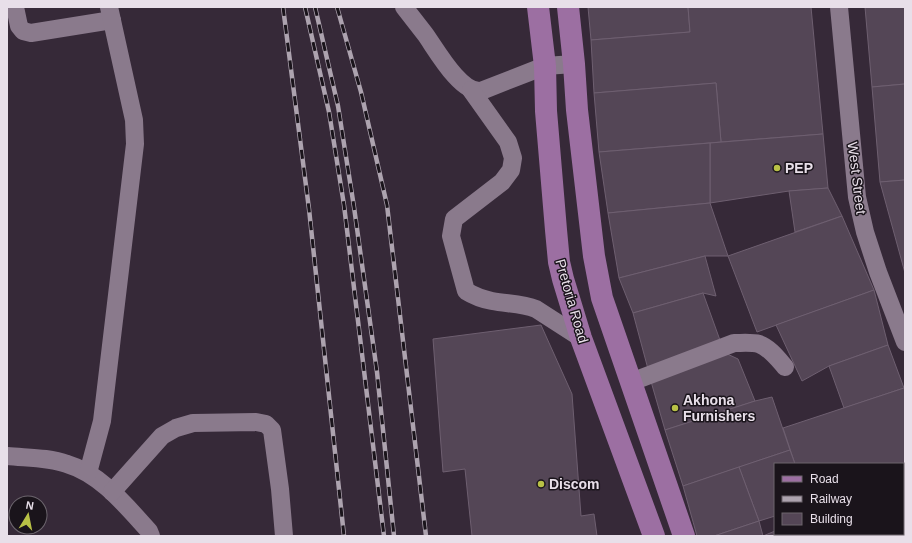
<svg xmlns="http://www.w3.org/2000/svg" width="912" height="543" viewBox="0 0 912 543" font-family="Helvetica,sans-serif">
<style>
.building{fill:#544656;stroke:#6e5f70}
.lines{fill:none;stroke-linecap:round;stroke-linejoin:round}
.minor{stroke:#8a7a8c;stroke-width:18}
.major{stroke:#9c6fa2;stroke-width:22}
.rail-casing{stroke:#ada3af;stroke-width:4.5}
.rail{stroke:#1a141b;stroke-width:3;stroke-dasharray:9;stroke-linecap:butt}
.poi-dot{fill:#b9c146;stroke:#1a141b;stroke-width:1.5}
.labels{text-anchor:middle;stroke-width:3;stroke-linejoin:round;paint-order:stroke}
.poi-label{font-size:14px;font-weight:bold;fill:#e8dfe9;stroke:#1a141b;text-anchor:start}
.street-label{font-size:14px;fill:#e8dfe9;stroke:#1a141b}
</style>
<rect width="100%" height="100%" fill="#362938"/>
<g class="building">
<polygon points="588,7 688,7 690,32 591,40"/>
<polygon points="688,7 811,7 823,134 721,142 716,83 594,93 591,40 690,32"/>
<polygon points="865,7 905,7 905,84 872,87"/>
<polygon points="716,83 721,142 599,152 594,93"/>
<polygon points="905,84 905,180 880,182 872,87"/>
<polygon points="823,134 828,188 789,191 710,203 710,143"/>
<polygon points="710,143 710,203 608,213 599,152"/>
<polygon points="905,180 905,273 880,182"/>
<polygon points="828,188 842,216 795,232 789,191"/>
<polygon points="710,203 728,256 705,256 619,278 608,213"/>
<polygon points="842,216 874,290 757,332 728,256"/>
<polygon points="705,256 716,296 703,293 633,313 619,278"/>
<polygon points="874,290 888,345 829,366 802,381 776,325"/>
<polygon points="703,293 721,343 648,369 633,313"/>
<polygon points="541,325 572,394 581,516 594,514 597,536 472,536 465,469 443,472 433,339"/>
<polygon points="888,345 904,388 844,408 829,366"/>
<polygon points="723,352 738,359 755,401 665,430 650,378"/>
<polygon points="904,388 905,392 905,473 903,474 903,464 795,464 783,428"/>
<polygon points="772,397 790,450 683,486 665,430 755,401"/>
<polygon points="790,450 795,464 775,464 775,516 759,521 739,467"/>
<polygon points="739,467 759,521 714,536 697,536 683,486"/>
<polygon points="905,473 905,536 843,536 842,534 903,534 903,474"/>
<polygon points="759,521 763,536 714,536"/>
<polygon points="775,531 775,534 820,534 820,535 823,534 842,534 843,536 763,536"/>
</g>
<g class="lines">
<g class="minor">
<polyline points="15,7 19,26 23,31 31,33 112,20"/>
<path d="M404,7C411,16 418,25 425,34C436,49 460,93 481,91L545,66L574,64"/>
<polyline points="839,7 857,197 865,232 878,272 905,342"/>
<path d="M471,90L508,142L513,158L511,170L502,182L454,219L451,236L466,291C474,296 482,299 492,301C507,304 522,303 536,309L581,338"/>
<path d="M631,382L734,343C742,343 752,342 759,344C770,348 778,359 785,367"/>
<path d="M7,456C27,458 48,457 67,464C101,474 126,506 149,531L151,536"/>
<polyline points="88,473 102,421 135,144 134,120 109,7"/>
<polyline points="112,492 162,436 176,428 193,423 256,422 266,424 272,430 280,489 284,536"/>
</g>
<g class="major">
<polyline points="538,7 545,66 546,111 556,230 559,262 563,279 581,338 654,536"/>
<polyline points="568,7 574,64 577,110 594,256 602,298 684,536"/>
</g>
<g class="rail-casing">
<g id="rail">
<polyline points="283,7 309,209 344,536"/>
<polyline points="305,7 329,112 344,205 384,536"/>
<polyline points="315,7 338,106 354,207 377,372 394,536"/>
<polyline points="337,7 361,92 387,205 426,536"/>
</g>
</g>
<use href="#rail" class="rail"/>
</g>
<g class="poi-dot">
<circle cx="777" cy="168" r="4"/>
<circle cx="675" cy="408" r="4"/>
<circle cx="541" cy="484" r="4"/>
</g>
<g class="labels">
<g class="poi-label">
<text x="785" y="173">PEP</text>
<text x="683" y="405">Akhona<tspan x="683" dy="16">Furnishers</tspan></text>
<text x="549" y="489">Discom</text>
</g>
<g class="street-label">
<text transform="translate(857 178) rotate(83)" y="5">West Street</text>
<text transform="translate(572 301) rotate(74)" y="5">Pretoria Road</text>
</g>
</g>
<rect width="912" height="543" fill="none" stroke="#e8dfe9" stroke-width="16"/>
<rect x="774" y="463" width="130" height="72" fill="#1a141b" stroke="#6c656d"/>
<rect x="782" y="476" width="20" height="6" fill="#9c6fa2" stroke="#6c656d"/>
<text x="810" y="483" font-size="12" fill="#e8dfe9">Road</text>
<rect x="782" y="496" width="20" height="6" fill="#ada3af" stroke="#6c656d"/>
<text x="810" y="503" font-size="12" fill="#e8dfe9">Railway</text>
<rect x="782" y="513" width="20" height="12" fill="#544656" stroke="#6c656d"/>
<text x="810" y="523" font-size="12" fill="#e8dfe9">Building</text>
<g transform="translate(28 515) rotate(10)"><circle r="19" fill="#1a141b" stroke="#6c656d"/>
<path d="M0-3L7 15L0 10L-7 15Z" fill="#b9c146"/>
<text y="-6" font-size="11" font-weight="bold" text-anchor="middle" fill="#e8dfe9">N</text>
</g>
</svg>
